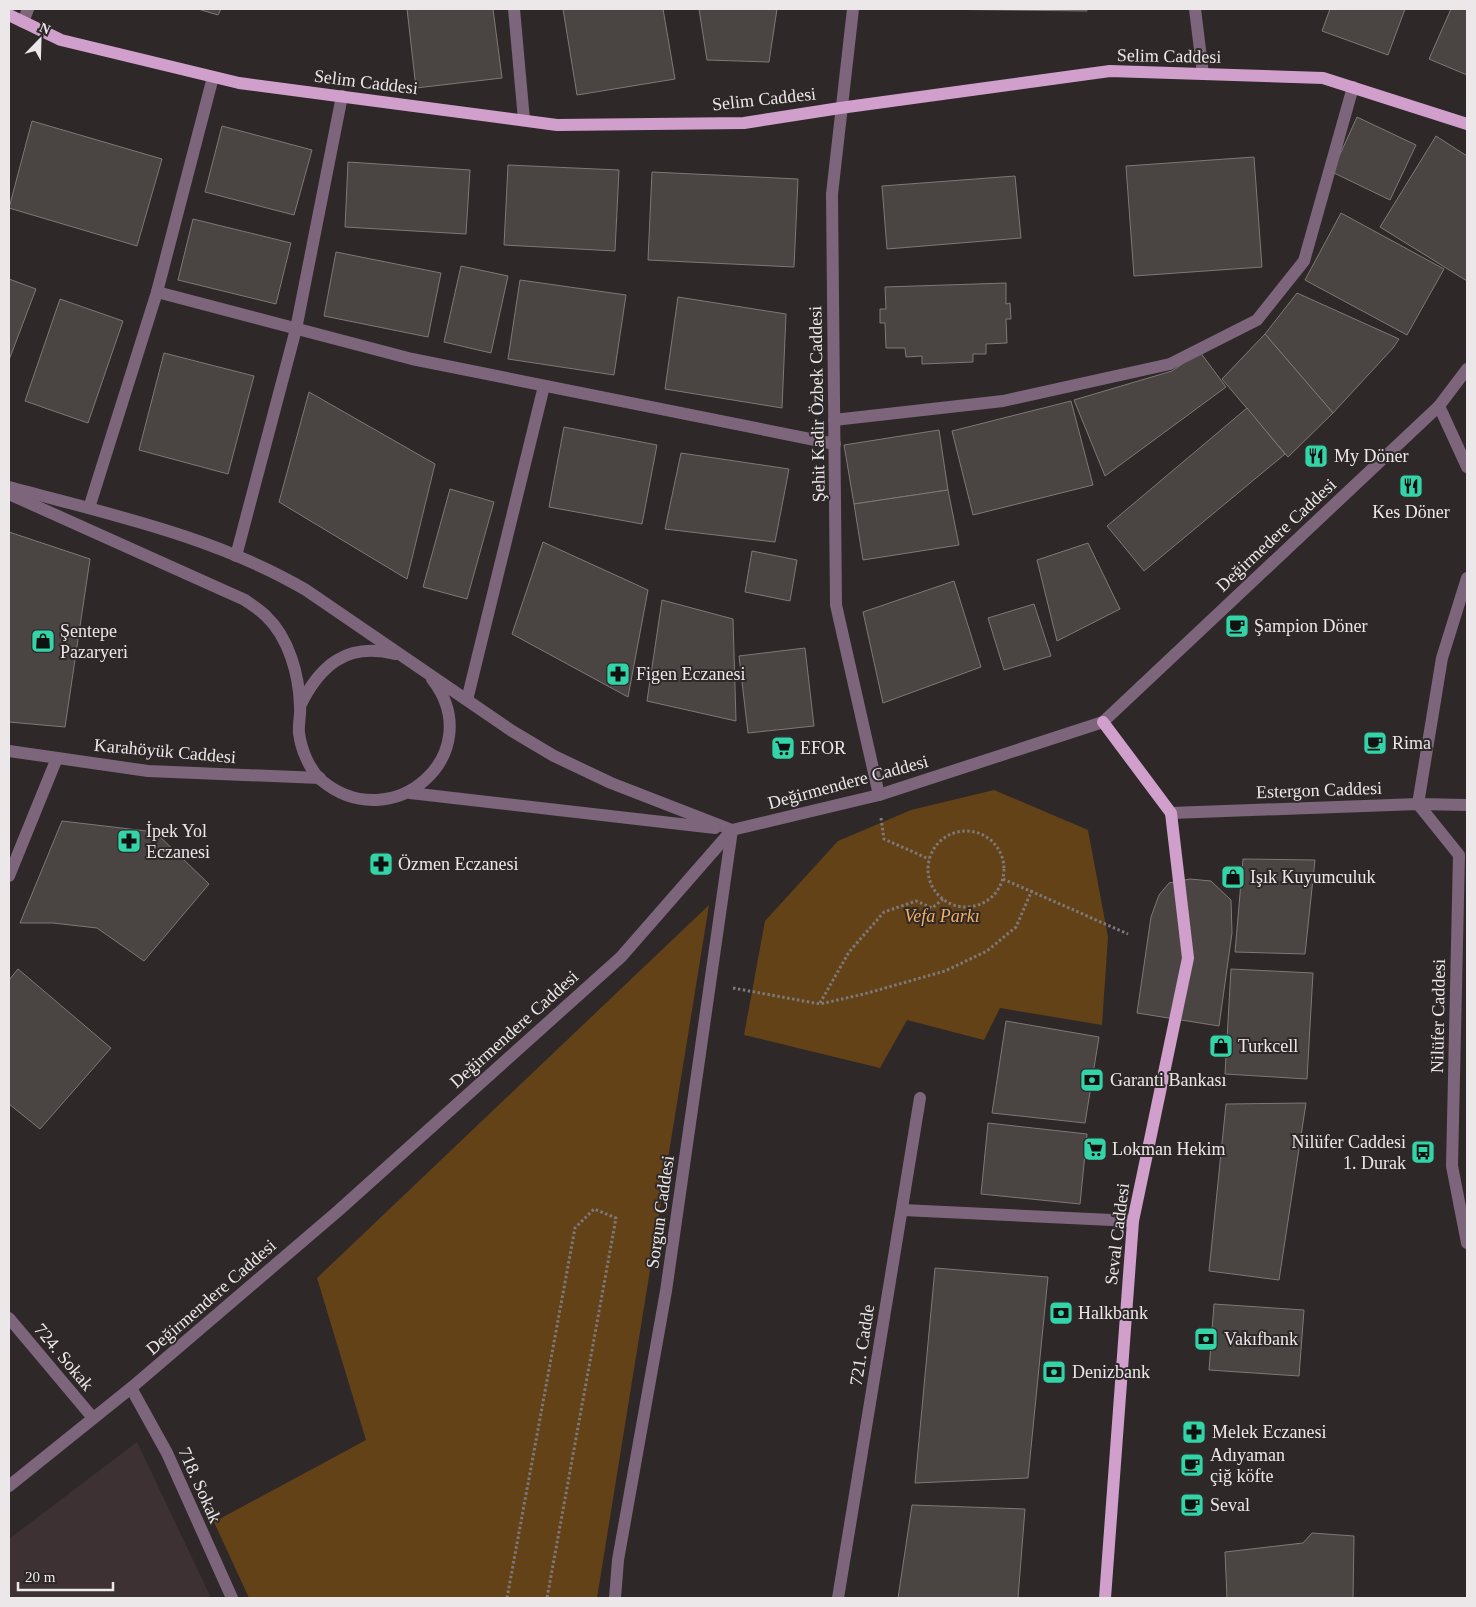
<svg xmlns="http://www.w3.org/2000/svg" width="1476" height="1607" viewBox="0 0 1476 1607" font-family="Georgia,serif">
<style>
.built{fill:#3e3134}
.green{fill:#644217}
.building{fill:#4a4443;stroke:#7f7876}
.lines{fill:none;stroke-linecap:round;stroke-linejoin:round}
.path{stroke:#7d7879;stroke-width:3;stroke-dasharray:2.5 2.5;stroke-linecap:butt}
.minor{stroke:#7d657b;stroke-width:12}
.major{stroke:#d09fcc;stroke-width:12}
.labels{text-anchor:middle;stroke-width:4;stroke-linejoin:round;paint-order:stroke}
.street-label{font-size:18px;fill:#ece8e9;stroke:#2e2829}
.poi-label{font-size:18px;fill:#ece8e9;stroke:#2e2829;text-anchor:start}
.park-label{font-size:18px;font-style:italic;fill:#f6b05c;stroke:#2e2829}
</style>
<rect width="100%" height="100%" fill="#2e2829"/>
<polygon class="built" points="137,1442 211,1598 9,1598 9,1539"/>
<g class="green">
<polygon points="994,790 1088,830 1108,937 1102,1025 1000,1008 984,1040 907,1020 880,1068 744,1035 765,921 838,841 911,810"/>
<polygon points="709,905 597,1598 249,1598 214,1522 366,1440 317,1278"/>
</g>
<g class="building">
<polygon points="198,9 221,9 218,15"/>
<polygon points="407,9 493,9 502,78 416,88"/>
<polygon points="563,9 663,9 675,79 577,95"/>
<polygon points="699,9 777,9 769,62 707,60"/>
<polygon points="923,9 1087,9 1087,11"/>
<polygon points="1330,9 1405,9 1388,55 1322,31"/>
<polygon points="1451,9 1467,9 1467,75 1429,59"/>
<polygon points="1357,117 1416,145 1390,200 1332,172"/>
<polygon points="32,121 162,159 137,246 9,208"/>
<polygon points="222,126 312,150 294,215 205,192"/>
<polygon points="1436,136 1467,156 1467,281 1380,227"/>
<polygon points="1254,157 1262,267 1134,276 1126,166"/>
<polygon points="348,162 470,170 466,234 345,227"/>
<polygon points="508,165 619,170 615,251 504,245"/>
<polygon points="652,172 798,179 794,267 648,260"/>
<polygon points="1015,176 1021,238 887,249 882,186"/>
<polygon points="1341,213 1444,269 1407,335 1305,280"/>
<polygon points="193,219 291,243 276,304 178,280"/>
<polygon points="336,252 441,273 428,337 324,316"/>
<polygon points="461,266 508,276 491,353 444,342"/>
<polygon points="9,279 36,289 9,360"/>
<polygon points="520,280 626,295 614,375 508,359"/>
<polygon points="1006,283 1006,304 1010,303 1011,319 1006,319 1007,343 986,344 986,354 973,354 973,362 922,364 922,356 906,357 905,348 886,348 885,323 880,323 880,309 886,309 885,287"/>
<polygon points="1297,293 1399,339 1393,348 1333,413 1265,334"/>
<polygon points="678,297 786,314 782,408 665,389"/>
<polygon points="60,299 123,321 88,423 25,401"/>
<polygon points="1265,334 1333,413 1288,457 1222,379"/>
<polygon points="1200,352 1226,387 1105,476 1074,400 1172,371"/>
<polygon points="164,353 254,376 228,474 139,450"/>
<polygon points="309,392 435,464 407,579 279,502"/>
<polygon points="1071,401 1093,485 973,515 952,431"/>
<polygon points="1247,408 1285,454 1144,571 1107,526"/>
<polygon points="564,427 657,445 642,524 549,507"/>
<polygon points="939,430 948,490 854,504 844,445"/>
<polygon points="681,453 789,469 775,542 665,529"/>
<polygon points="450,489 494,502 467,599 423,587"/>
<polygon points="948,490 959,545 863,560 854,504"/>
<polygon points="9,532 90,559 65,727 9,722"/>
<polygon points="543,542 648,590 628,697 512,634"/>
<polygon points="1088,543 1120,609 1057,641 1037,560"/>
<polygon points="752,551 797,560 790,601 745,592"/>
<polygon points="954,581 981,667 883,703 863,612"/>
<polygon points="662,600 733,619 736,721 647,701"/>
<polygon points="1034,604 1051,656 1004,670 988,618"/>
<polygon points="805,648 814,726 748,733 739,656"/>
<polygon points="62,821 155,832 209,884 144,961 97,928 53,923 20,923"/>
<polygon points="1243,859 1315,860 1305,954 1235,952"/>
<polygon points="1190,879 1211,881 1231,900 1232,933 1219,1026 1137,1013 1151,917 1159,895 1169,883"/>
<polygon points="18,969 111,1048 40,1129 9,1104 9,980"/>
<polygon points="1231,969 1313,973 1307,1079 1225,1074"/>
<polygon points="1006,1021 1099,1037 1085,1123 992,1113"/>
<polygon points="1306,1103 1279,1280 1209,1271 1226,1104"/>
<polygon points="988,1123 1087,1134 1080,1204 981,1194"/>
<polygon points="935,1268 1048,1277 1028,1478 915,1483"/>
<polygon points="1214,1304 1304,1310 1299,1376 1209,1370"/>
<polygon points="912,1505 1025,1509 1018,1598 898,1598"/>
<polygon points="1312,1533 1354,1536 1353,1598 1227,1598 1225,1552 1303,1543"/>
</g>
<g class="lines">
<g class="path">
<polyline points="881,818 884,839 929,859"/>
<circle cx="966" cy="869" r="38"/>
<polyline points="1003,879 1128,934"/>
<polyline points="733,988 820,1004 864,994 945,971 987,951 1016,927 1032,890"/>
<polyline points="820,1003 849,952 884,912 916,901 932,908 943,899"/>
<polyline points="507,1598 575,1228 594,1209 616,1218 547,1598"/>
</g>
<g class="minor">
<polyline points="514,9 524,120"/>
<polyline points="853,9 832,194 836,605 879,795"/>
<polyline points="1195,9 1203,74"/>
<polyline points="23,22 28,9"/>
<polyline points="157,292 412,359 835,444"/>
<polyline points="1439,406 1467,467"/>
<polyline points="834,420 1003,401 1170,364 1257,320 1304,261 1353,87"/>
<path d="M9,487C109,514 216,537 306,590L512,731L554,756L611,783L732,830"/>
<path d="M9,494L245,600C252,605 260,610 266,616C289,638 299,675 300,706C301,715 298,724 299,733C301,749 309,769 321,780C393,840 490,753 432,679"/>
<polyline points="89,508 157,292 213,77"/>
<polyline points="236,556 296,329 342,96"/>
<polyline points="467,700 544,386"/>
<path d="M300,706C320,665 347,642 395,654"/>
<polyline points="9,751 148,771 320,778"/>
<polyline points="410,793 715,828"/>
<polyline points="1418,804 1459,855 1452,1166 1467,1243"/>
<polyline points="1418,804 1442,658 1467,578"/>
<polyline points="1171,813 1418,804 1467,805"/>
<polyline points="9,876 57,758"/>
<polyline points="903,1210 1133,1221"/>
<polyline points="9,1318 93,1418"/>
<polyline points="131,1388 167,1453 232,1598"/>
<polyline points="9,1486 131,1388 338,1211 621,957 732,830 879,795 1103,722 1439,406 1467,369"/>
<polyline points="615,1598 618,1560 666,1291 732,830"/>
<polyline points="838,1598 920,1098"/>
</g>
<g class="major">
<polyline points="9,15 61,40 239,83 557,125 744,123 840,108 1110,71 1323,78 1467,124"/>
<polyline points="1103,722 1171,813 1188,958 1133,1221 1105,1598"/>
</g>
</g>
<defs>
<g id="restaurant-square" transform="scale(1.25)"><rect x="-9" y="-9" width="18" height="18" rx="4" fill="#33d4a8" stroke="#2e2829"/><path d="M-5-6h1v4h1v-4h1v4h1v-4h1v5L-1.5 .5V6h-2V.5L-5-1ZM5-6V6H3V1.5H1.5Q1.5-4 5-6Z" fill="#111"/></g>
<g id="cafe-square" transform="scale(1.25)"><rect x="-9" y="-9" width="18" height="18" rx="4" fill="#33d4a8" stroke="#2e2829"/><path d="M-5.5-4.5H6V0H3Q3 3.5 0 3.5H-2.5Q-5.5 3.5-5.5 0ZM3-3.2v2h1.7v-2ZM-6 4.5H4V6H-6Z" fill="#111"/></g>
<g id="shop-square" transform="scale(1.25)"><rect x="-9" y="-9" width="18" height="18" rx="4" fill="#33d4a8" stroke="#2e2829"/><path d="M-5-2.5h2.3a2.7 3.5 0 0 1 5.4 0H5L5.5 6h-11ZM-1.5-2.5h3a1.5 2.3 0 0 0-3 0Z" fill="#111"/></g>
<g id="pharmacy-square" transform="scale(1.25)"><rect x="-9" y="-9" width="18" height="18" rx="4" fill="#33d4a8" stroke="#2e2829"/><path d="M-2-6h4v4h4v4h-4v4h-4v-4h-4v-4h4Z" fill="#111"/></g>
<g id="supermarket-square" transform="scale(1.25)"><rect x="-9" y="-9" width="18" height="18" rx="4" fill="#33d4a8" stroke="#2e2829"/><path d="M-6-5.5h2.5l.6 2H6L4.5 2H-2.5L-4.4-4H-6ZM-1.5 3.2a1.3 1.3 0 1 0 .1 0ZM3 3.2a1.3 1.3 0 1 0 .1 0Z" fill="#111"/></g>
<g id="bank-square" transform="scale(1.25)"><rect x="-9" y="-9" width="18" height="18" rx="4" fill="#33d4a8" stroke="#2e2829"/><path d="M-6-4H6V4H-6ZM0-2.3a2.3 2.3 0 1 0 0 4.6a2.3 2.3 0 1 0 0-4.6Z" fill="#111"/></g>
<g id="bus-square" transform="scale(1.25)"><rect x="-9" y="-9" width="18" height="18" rx="4" fill="#33d4a8" stroke="#2e2829"/><path d="M-5-6H5V4H4V6H2V4H-2V6H-4V4H-5ZM-3.5-4V0h7V-4ZM-3.5 1.2v1.5H-2V1.2ZM2 1.2v1.5H3.5V1.2Z" fill="#111"/></g>
</defs>
<g fill-rule="evenodd">
<use href="#restaurant-square" x="1316" y="456"/>
<use href="#restaurant-square" x="1411" y="486"/>
<use href="#cafe-square" x="1237" y="626"/>
<use href="#shop-square" x="43" y="641"/>
<use href="#pharmacy-square" x="618" y="674"/>
<use href="#cafe-square" x="1375" y="743"/>
<use href="#supermarket-square" x="783" y="748"/>
<use href="#pharmacy-square" x="129" y="841"/>
<use href="#pharmacy-square" x="381" y="864"/>
<use href="#shop-square" x="1233" y="877"/>
<use href="#shop-square" x="1221" y="1046"/>
<use href="#bank-square" x="1092" y="1080"/>
<use href="#supermarket-square" x="1095" y="1149"/>
<use href="#bus-square" x="1423" y="1152"/>
<use href="#bank-square" x="1061" y="1313"/>
<use href="#bank-square" x="1206" y="1339"/>
<use href="#bank-square" x="1054" y="1372"/>
<use href="#pharmacy-square" x="1194" y="1432"/>
<use href="#cafe-square" x="1192" y="1465"/>
<use href="#cafe-square" x="1192" y="1505"/>
</g>
<g class="labels">
<g class="street-label">
<text transform="translate(1169 56) rotate(1)" y="6">Selim Caddesi</text>
<text transform="translate(366 82) rotate(7)" y="6">Selim Caddesi</text>
<text transform="translate(764 99) rotate(-6)" y="6">Selim Caddesi</text>
<text transform="translate(817 404) rotate(-91)" y="6">Şehit Kadir Özbek Caddesi</text>
<text transform="translate(1276 535) rotate(-43)" y="6">Değirmedere Caddesi</text>
<text transform="translate(165 751) rotate(5)" y="6">Karahöyük Caddesi</text>
<text transform="translate(848 782) rotate(-15)" y="6">Değirmendere Caddesi</text>
<text transform="translate(1319 790) rotate(-2)" y="6">Estergon Caddesi</text>
<text transform="translate(1438 1016) rotate(-89)" y="6">Nilüfer Caddesi</text>
<text transform="translate(514 1029) rotate(-42)" y="6">Değirmendere Caddesi</text>
<text transform="translate(660 1212) rotate(-82)" y="6">Sorgun Caddesi</text>
<text transform="translate(1117 1234) rotate(-83)" y="6">Seval Caddesi</text>
<text transform="translate(211 1297) rotate(-41)" y="6">Değirmendere Caddesi</text>
<text transform="translate(862 1345) rotate(-81)" y="6">721. Cadde</text>
<text transform="translate(64 1357) rotate(50)" y="6">724. Sokak</text>
<text transform="translate(200 1485) rotate(66)" y="6">718. Sokak</text>
</g>
<g class="poi-label">
<text x="1334" y="462">My Döner</text>
<text x="1411" y="518" text-anchor="middle">Kes Döner</text>
<text x="1254" y="632">Şampion Döner</text>
<text x="60" y="637">Şentepe<tspan x="60" dy="21">Pazaryeri</tspan></text>
<text x="636" y="680">Figen Eczanesi</text>
<text x="1392" y="749">Rima</text>
<text x="800" y="754">EFOR</text>
<text x="146" y="837">İpek Yol<tspan x="146" dy="21">Eczanesi</tspan></text>
<text x="398" y="870">Özmen Eczanesi</text>
<text x="1250" y="883">Işık Kuyumculuk</text>
<text x="1238" y="1052">Turkcell</text>
<text x="1110" y="1086">Garanti Bankası</text>
<text x="1406" y="1148" text-anchor="end">Nilüfer Caddesi<tspan x="1406" dy="21">1. Durak</tspan></text>
<text x="1112" y="1155">Lokman Hekim</text>
<text x="1078" y="1319">Halkbank</text>
<text x="1224" y="1345">Vakıfbank</text>
<text x="1072" y="1378">Denizbank</text>
<text x="1212" y="1438">Melek Eczanesi</text>
<text x="1210" y="1461">Adıyaman<tspan x="1210" dy="21">çiğ köfte</tspan></text>
<text x="1210" y="1511">Seval</text>
</g>
<g class="park-label">
<text x="942" y="922">Vefa Parkı</text>
</g>
</g>
<rect width="1476" height="1607" fill="none" stroke="#ece8e9" stroke-width="20"/>
<g transform="translate(40 40) rotate(23)" stroke="#2e2829" stroke-width="4" paint-order="stroke">
<path d="M0-4L9 19L0 12L-9 19Z" fill="#ece8e9"/>
<text y="-8" font-size="14" font-weight="bold" text-anchor="middle" fill="#ece8e9">N</text>
</g>
<path d="M18 1582v8h95v-8" fill="none" stroke="#ece8e9" stroke-width="2.5"/>
<text x="25" y="1582" font-size="15" fill="#ece8e9" stroke="#2e2829" stroke-width="4" paint-order="stroke">20 m</text>
</svg>
